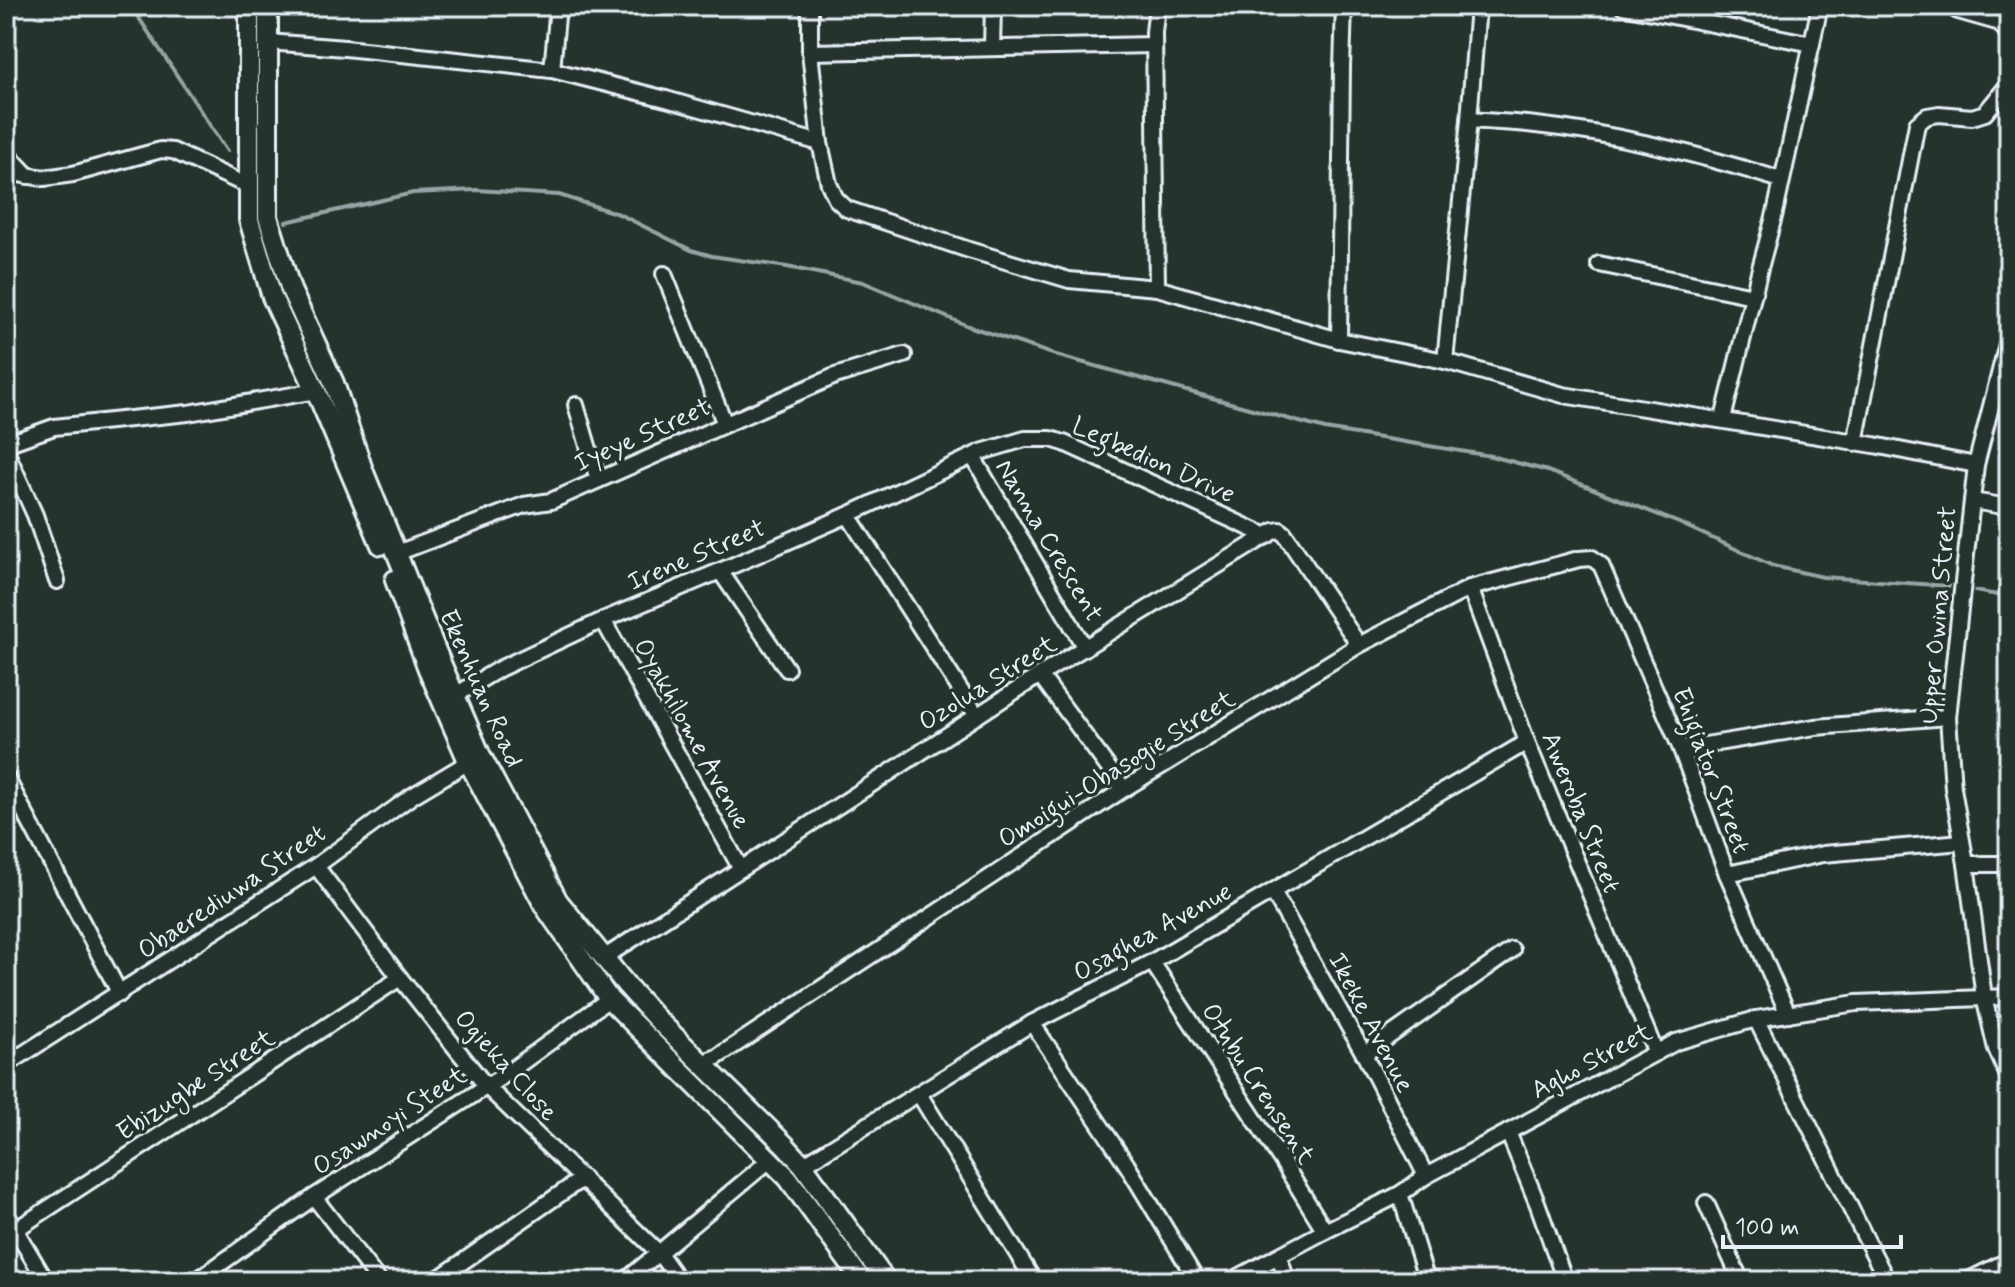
<svg xmlns="http://www.w3.org/2000/svg" width="2015" height="1287" viewBox="0 0 2015 1287" font-family="Mynerve,sans-serif">
<style>
.lines{fill:none;stroke-linecap:round;stroke-linejoin:round}
.stream{stroke:#98a3a5;stroke-width:4}
.minor-casing{stroke:#e8f1f8;stroke-width:20}
.major-casing{stroke:#e8f1f8;stroke-width:24}
.minor{stroke:#26332d;stroke-width:14}
.major{stroke:#26332d;stroke-width:18}
.labels{text-anchor:middle;stroke-width:7;stroke-linejoin:round;paint-order:stroke}
.street-label{font-size:26px;fill:#e8f1f8;stroke:#26332d}
</style>
<rect width="100%" height="100%" fill="#26332d"/>
<filter id="ink" filterUnits="userSpaceOnUse"><feTurbulence type="fractalNoise" baseFrequency=".0125" numOctaves="2"/><feDisplacementMap in="SourceGraphic" scale="16" xChannelSelector="R" yChannelSelector="G"/><feConvolveMatrix kernelMatrix="1 2 1 2 8 2 1 2 1" color-interpolation-filters="sRGB"/></filter>
<g filter="url(#ink)">
<g class="lines">
<g class="stream">
<polyline points="131,6 227,151"/>
<polyline points="286,222 413,193 476,190 559,195 619,214 691,250 712,256 787,267 863,282 968,326 1059,356 1325,429 1491,456 1548,471 1679,523 1773,566 1823,577 1949,586"/>
<polyline points="1975,591 2009,597"/>
</g>
<g class="minor-casing">
<g id="minor">
<polyline points="810,6 810,52 820,143 829,184 836,199 847,209 969,250 1069,280 1157,288 1339,340 1445,361 1563,395 1874,445 1976,465"/>
<polyline points="1157,6 1154,32 1157,288"/>
<polyline points="1622,6 1812,44"/>
<polyline points="1951,6 1958,11 2000,23 2009,35"/>
<polyline points="268,42 345,48 552,70 666,99 820,143"/>
<polyline points="992,48 993,6"/>
<polyline points="810,52 1154,45"/>
<polyline points="552,70 558,6"/>
<path d="M1469,120C1491,122 1514,122 1536,125C1620,134 1702,155 1781,180"/>
<polyline points="6,152 28,176"/>
<polyline points="6,172 44,178 73,174 161,150 173,151 248,186"/>
<polyline points="1599,264 1753,296"/>
<polyline points="664,274 725,424"/>
<polyline points="2009,336 1976,465 1948,717 1953,788 1966,864 1984,997 1996,1049 2009,1078"/>
<polyline points="1339,340 1342,67 1344,6"/>
<polyline points="1445,361 1469,120 1478,6"/>
<polyline points="576,405 598,480"/>
<polyline points="1723,419 1759,272 1775,213 1820,6"/>
<polyline points="1855,443 1917,124 1927,116 1939,114 1972,117 1985,113 2009,84"/>
<polyline points="6,444 54,427 188,413 316,391"/>
<polyline points="6,451 35,515 57,581"/>
<polyline points="973,457 1085,648"/>
<polyline points="1972,501 2009,507"/>
<polyline points="848,515 977,716"/>
<polyline points="397,553 524,505 551,501 835,376 904,355"/>
<polyline points="720,571 787,669"/>
<polyline points="1470,588 1527,742 1656,1053"/>
<polyline points="603,620 741,869"/>
<polyline points="1040,675 1124,789"/>
<polyline points="449,699 499,669 603,620 720,571 848,515 981,452 1025,439 1051,439 1064,443 1267,536"/>
<polyline points="1681,749 1815,727 1948,717"/>
<polyline points="6,777 120,994"/>
<polyline points="1966,864 2009,864"/>
<polyline points="316,866 400,978 486,1086 659,1253 679,1281"/>
<polyline points="1727,874 1823,854 1962,842"/>
<polyline points="1273,892 1364,1054 1426,1176"/>
<polyline points="605,957 1040,675 1274,531 1280,530 1284,533 1359,645"/>
<polyline points="1152,962 1282,1161 1325,1231"/>
<polyline points="1756,1019 1887,1281"/>
<polyline points="1032,1023 1127,1165 1197,1281"/>
<polyline points="1364,1054 1512,950"/>
<polyline points="701,1063 717,1057 1124,789 1359,645 1470,588 1579,559 1592,558 1601,565 1681,749 1727,874 1788,1014"/>
<polyline points="6,1065 316,866 412,796 477,757"/>
<polyline points="919,1094 1034,1281"/>
<polyline points="1508,1132 1538,1205 1565,1281"/>
<polyline points="803,1165 1032,1023 1152,962 1527,742"/>
<polyline points="1400,1194 1427,1281"/>
<polyline points="314,1197 379,1281"/>
<polyline points="1706,1203 1741,1281"/>
<polyline points="6,1214 46,1281"/>
<polyline points="6,1236 400,978"/>
<polyline points="1279,1256 1287,1281"/>
<polyline points="196,1281 314,1197 506,1074 609,999"/>
<polyline points="435,1281 583,1178"/>
<polyline points="625,1281 771,1159"/>
<polyline points="1231,1281 1325,1231 1400,1194 1426,1176 1676,1042 1756,1019 1856,1003 2009,997"/>
<polyline points="1967,1281 2009,1260"/>
</g>
</g>
<g class="major-casing">
<g id="major">
<polyline points="249,6 249,220 272,297 316,391 381,545"/>
<polyline points="268,6 268,217 291,290 334,383 363,470 441,663 480,754 558,901 627,986 655,1017 785,1145 803,1165 886,1281"/>
<polyline points="395,580 428,669 468,761 545,907 609,999 788,1178 862,1281"/>
</g>
</g>
<use href="#minor" class="minor"/>
<use href="#major" class="major"/>
</g>
</g>
<g class="labels">
<g class="street-label">
<text transform="translate(642 434) rotate(-24)" y="9">Iyeye Street</text>
<text transform="translate(1154 459) rotate(24)" y="9">Legbedion Drive</text>
<text transform="translate(1050 540) rotate(59)" y="9">Nanna Crescent</text>
<text transform="translate(696 554) rotate(-23)" y="9">Irene Street</text>
<text transform="translate(1937 615) rotate(-85)" y="9">Upper Owina Street</text>
<text transform="translate(987 682) rotate(-32)" y="9">Ozolua Street</text>
<text transform="translate(482 688) rotate(66)" y="9">Ekenhuan Road</text>
<text transform="translate(693 733) rotate(61)" y="9">Oyakhilome Avenue</text>
<text transform="translate(1116 768) rotate(-32)" y="9">Omoigui-Obasogie Street</text>
<text transform="translate(1712 770) rotate(69)" y="9">Ehigiator Street</text>
<text transform="translate(1582 812) rotate(68)" y="9">Aweroba Street</text>
<text transform="translate(231 891) rotate(-34)" y="9">Obaerediuwa Street</text>
<text transform="translate(1152 931) rotate(-29)" y="9">Osaghea Avenue</text>
<text transform="translate(1372 1022) rotate(62)" y="9">Ikeke Avenue</text>
<text transform="translate(1591 1060) rotate(-28)" y="9">Agho Street</text>
<text transform="translate(507 1065) rotate(48)" y="9">Ogieka Close</text>
<text transform="translate(1259 1083) rotate(57)" y="9">Otubu Crensent</text>
<text transform="translate(195 1084) rotate(-33)" y="9">Ebizugbe Street</text>
<text transform="translate(389 1120) rotate(-33)" y="9">Osawnoyi Steet</text>
</g>
</g>
<rect width="2015" height="1287" fill="none" stroke="#26332d" stroke-width="32"/>
<rect x="16" y="16" width="1983" height="1255" fill="none" stroke="#e8f1f8" stroke-width="3" filter="url(#ink)"/>
<path d="M1723 1235v12h178v-12" fill="none" stroke="#e8f1f8" stroke-width="4"/>
<text x="1735" y="1235" font-size="24" fill="#e8f1f8" stroke="#26332d" stroke-width="6" paint-order="stroke">100 m</text>
</svg>
